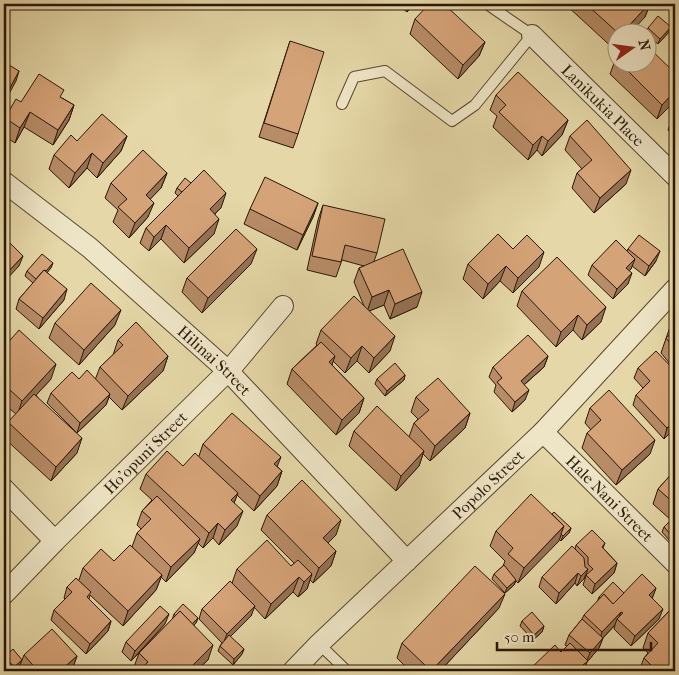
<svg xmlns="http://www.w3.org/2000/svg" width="679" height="675" viewBox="0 0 679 675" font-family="'IM FELL French Canon',serif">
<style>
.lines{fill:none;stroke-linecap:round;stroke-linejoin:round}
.lane-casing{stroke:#59472f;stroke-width:12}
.street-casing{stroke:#59472f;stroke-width:22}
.lane{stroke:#eee5c6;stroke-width:10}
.street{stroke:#eee5c6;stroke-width:20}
.wall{fill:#b78c67;stroke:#2a1707}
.shaded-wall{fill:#957254;stroke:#2a1707}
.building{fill:#d5a378;stroke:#2a1707}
.labels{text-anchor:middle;stroke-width:4;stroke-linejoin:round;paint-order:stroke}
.street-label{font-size:16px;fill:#2a1707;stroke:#eee5c6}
</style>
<rect width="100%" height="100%" fill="#e5d7a7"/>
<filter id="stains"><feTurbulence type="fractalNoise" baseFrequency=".004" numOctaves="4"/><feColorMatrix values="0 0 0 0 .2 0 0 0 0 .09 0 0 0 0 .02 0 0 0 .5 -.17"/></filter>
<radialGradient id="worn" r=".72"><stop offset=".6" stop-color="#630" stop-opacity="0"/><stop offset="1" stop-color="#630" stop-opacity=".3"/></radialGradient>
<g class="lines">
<g class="lane-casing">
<g id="lane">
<polyline points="342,104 354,77 385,71 452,121 475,105 532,35 487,4"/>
<polyline points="319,644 347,671"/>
</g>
</g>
<g class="street-casing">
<g id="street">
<path id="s1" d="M532,35L675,176"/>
<path id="s2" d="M4,182L90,248L228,371L407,561"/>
<path id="s3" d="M543,432L675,563"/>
<polyline points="4,489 55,541"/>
<path id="s4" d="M4,594L55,541L232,367L283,306"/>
<path id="s5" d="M293,671L319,644L543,432L675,289"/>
</g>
</g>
<use href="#lane" class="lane"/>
<use href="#street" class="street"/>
</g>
<g class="wall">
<polygon points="397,4 415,4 407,12"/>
<polygon points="566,4 650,4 645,17 616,32 616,48 615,50 566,5"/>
<polygon points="415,19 485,42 479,56 458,79 410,34"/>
<polygon points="648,28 669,32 658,44 646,34 646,32"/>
<polygon points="290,41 298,134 293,148 259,137"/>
<polygon points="616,58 616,62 646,62 675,73 657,119 610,74"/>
<polygon points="496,95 568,120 562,135 542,156 537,150 528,160 493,127 497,116 490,110"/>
<polygon points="62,98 74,105 69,120 53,145 24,127 15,143 4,136 4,120 5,118 21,102"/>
<polygon points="675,113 675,136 668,130 673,115"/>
<polygon points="127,136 121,151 97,178 87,168 69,188 49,169 54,155 77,141"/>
<polygon points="570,136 626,184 594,213 572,188 577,173 582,169 565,150"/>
<polygon points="167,173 161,188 150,199 148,217 129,238 113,222 118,210 105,198 111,183"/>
<polygon points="177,188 221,208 215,214 214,234 184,263 161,239 149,251 140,243 146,228 178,196 175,193"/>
<polygon points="318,203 313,217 297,250 244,224 250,209"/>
<polygon points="323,205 377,253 374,261 417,307 390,319 384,305 369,311 390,351 369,373 357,361 345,373 333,361 332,365 364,398 359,413 336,435 287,384 292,369 317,345 316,344 321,330 364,306 354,282 359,268 364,266 342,260 336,277 307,270 318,220"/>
<polygon points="513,249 539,267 513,293 500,281 483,299 463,279 468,264"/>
<polygon points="628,249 656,261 645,276 632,266 631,269 629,271 628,284 613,299 588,275 592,265 627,251"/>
<polygon points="251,264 202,313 182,292 187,278"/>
<polygon points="51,268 47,272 64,300 39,329 16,309 19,299 33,283 25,276 27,271"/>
<polygon points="522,291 601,322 582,340 573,330 556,347 517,306"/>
<polygon points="675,321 675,370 661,353 671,324"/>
<polygon points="55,323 115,325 79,365 49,338"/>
<polygon points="118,340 168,356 163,371 122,410 109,397 106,405 77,433 47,403 51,393 79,379 95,380 100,367 113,355"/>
<polygon points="4,347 51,379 36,395 77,453 51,481 4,438 4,435 8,422 16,414 5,405 4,406"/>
<polygon points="548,356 544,367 524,385 525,400 512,412 494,392 496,385 489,377 493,367"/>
<polygon points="638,368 675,371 675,428 664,439 633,405 636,395 643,388 634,378"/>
<polygon points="405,375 404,380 385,396 375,384 377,379"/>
<polygon points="416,397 470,413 465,428 430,461 423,454 419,466 396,491 349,446 354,431 409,437 414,423 418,419 411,412"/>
<polygon points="590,408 650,454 616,485 582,448 587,433 591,430 585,423"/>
<polygon points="203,444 277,466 282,471 277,486 254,511 237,495 234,503 237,526 219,545 213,538 203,548 198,543 194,553 166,582 161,577 156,590 123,626 90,595 89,599 111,621 108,631 86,654 51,620 54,610 65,599 64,598 67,587 79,580 83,568 114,561 132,547 137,533 141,529 137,525 142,511 152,500 140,489 146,474 183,466 199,456"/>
<polygon points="675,470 675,539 671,542 662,532 664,527 671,520 653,504 658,489"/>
<polygon points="552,514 571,528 569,533 561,541 559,539 518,583 516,581 514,585 505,593 492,579 494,574 503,566 505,561 490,546 496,531"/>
<polygon points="267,515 336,535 328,543 336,551 331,566 313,583 310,580 307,589 298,597 293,592 265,619 254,607 251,616 230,637 244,649 242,654 233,665 218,651 220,646 222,643 199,619 202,609 232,583 237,569 291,566 294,563 261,530"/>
<polygon points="605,543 603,548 617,563 614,573 592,594 583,585 586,576 585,575 584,579 577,586 575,583 556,604 539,587 542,577 575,549 576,545"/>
<polygon points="656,588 652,598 659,619 631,646 614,629 615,625 603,638 599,648 587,662 585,667 561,652 567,646 565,645 569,635 582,619 584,615 597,602 599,597"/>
<polygon points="675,605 675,671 639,671 644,658 648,653 643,648 648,633"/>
<polygon points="499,608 440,671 410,671 397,658 402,643"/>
<polygon points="174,614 198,618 196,623 194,625 208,660 196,671 137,671 134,667 139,653 131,661 122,652 126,642 165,624 139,652 172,620"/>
<polygon points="522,621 544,626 542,632 533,640 520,626"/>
<polygon points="24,655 77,656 73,667 68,671 26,671 20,665 16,668 4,671 22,660"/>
</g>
<g class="shaded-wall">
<polygon points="410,4 415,4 407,12"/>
<polygon points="649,4 650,4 645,17 631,32 623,32"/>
<polygon points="671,27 669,32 658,44 660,39"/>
<polygon points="485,42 479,56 458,79 463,65"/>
<polygon points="19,71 16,81 4,103 4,99"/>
<polygon points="675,91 675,101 657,119 662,105"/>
<polygon points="74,105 69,120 53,145 58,130"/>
<polygon points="30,112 24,127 15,143 20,128"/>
<polygon points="568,120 562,135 542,156 548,141"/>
<polygon points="127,136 121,151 97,178 103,163"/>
<polygon points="542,136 537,150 528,160 533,145"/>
<polygon points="92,153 87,168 69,188 75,173"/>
<polygon points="631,170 626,184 594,213 600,198"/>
<polygon points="167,173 161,188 140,210 146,195"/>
<polygon points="226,193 221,208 204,224 210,209"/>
<polygon points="154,203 148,217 129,238 135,223"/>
<polygon points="318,203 313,217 297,250 303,235"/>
<polygon points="219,219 214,234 184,263 189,248"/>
<polygon points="166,225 161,239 149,251 154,237"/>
<polygon points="257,249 251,264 202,313 208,298"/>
<polygon points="660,251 656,261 645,276 649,266"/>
<polygon points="544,252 539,267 513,293 518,278"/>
<polygon points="23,256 19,266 4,282 4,276"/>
<polygon points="635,259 631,269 622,278 626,268"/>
<polygon points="53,263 51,268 36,286 37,280"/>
<polygon points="506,266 500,281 483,299 488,284"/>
<polygon points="632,273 628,284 613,299 617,289"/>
<polygon points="67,289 64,300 39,329 43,318"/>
<polygon points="389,290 384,305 367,312 372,297"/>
<polygon points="422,292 417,307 390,319 395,304"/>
<polygon points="606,307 601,322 582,340 587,325"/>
<polygon points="121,310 115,325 79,365 84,350"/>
<polygon points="578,315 573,330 556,347 561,332"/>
<polygon points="395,336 390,351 369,373 374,358"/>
<polygon points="362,346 357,361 345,373 351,358"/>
<polygon points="168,356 163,371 122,410 128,396"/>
<polygon points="335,356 330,371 329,362"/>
<polygon points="548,356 544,367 517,391 521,381"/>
<polygon points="56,364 51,379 17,416 22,401"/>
<polygon points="405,375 404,380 385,396 387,391"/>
<polygon points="10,390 5,405 4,406 4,397"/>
<polygon points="529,390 525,400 512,412 515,402"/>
<polygon points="110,394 106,405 77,433 80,423"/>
<polygon points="364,398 359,413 336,435 342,420"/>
<polygon points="470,413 465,428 430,461 435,446"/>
<polygon points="675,421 675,428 664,439 667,428"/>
<polygon points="82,438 77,453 51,481 56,467"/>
<polygon points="655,440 650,454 616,485 622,470"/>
<polygon points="424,451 419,466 396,491 401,476"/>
<polygon points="281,457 275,472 274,464"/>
<polygon points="282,471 277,486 254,511 260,496"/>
<polygon points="238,493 232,508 231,500"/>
<polygon points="243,511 237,526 219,545 225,530"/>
<polygon points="341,520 336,535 318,553 323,538"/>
<polygon points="218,523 213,538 203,548 209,533"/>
<polygon points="564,526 559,541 518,583 524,568"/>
<polygon points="571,528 569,533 561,541 563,536"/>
<polygon points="9,533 5,543 4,544 4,537"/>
<polygon points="675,535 675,539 671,542 673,537"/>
<polygon points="200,539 194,553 166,582 171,567"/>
<polygon points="336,551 331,566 313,583 319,568"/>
<polygon points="617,563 614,573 592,594 595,584"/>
<polygon points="588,569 584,579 577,586 581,576"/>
<polygon points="578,573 575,583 556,604 559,593"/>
<polygon points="312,574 307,589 298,597 304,582"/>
<polygon points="162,575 156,590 123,626 128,611"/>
<polygon points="299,577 293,592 265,619 271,604"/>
<polygon points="516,580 514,585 505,593 507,588"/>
<polygon points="656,588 652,599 649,595"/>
<polygon points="505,594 499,608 440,671 431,671"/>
<polygon points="255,606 251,616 223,644 227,634"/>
<polygon points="663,609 659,619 631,646 635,636"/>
<polygon points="621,612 618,620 617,619 615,625 599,642 602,632"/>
<polygon points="169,614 165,624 131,661 135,651"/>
<polygon points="198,618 196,623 186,633 188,628"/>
<polygon points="111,621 108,631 86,654 90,644"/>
<polygon points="544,626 542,632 533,640 534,635"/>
<polygon points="603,638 599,648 587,662 584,671 583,665 586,662 590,653"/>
<polygon points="213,645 208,660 196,671 187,671"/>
<polygon points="244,649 242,654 233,665 234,659"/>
<polygon points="77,656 73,667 68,671 60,671"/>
<polygon points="22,660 20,665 13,671 12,668"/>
</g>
<g class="building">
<polygon points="429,4 444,4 485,42 463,65 415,19"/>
<polygon points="586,4 649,4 623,32 617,32"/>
<polygon points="658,16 671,27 660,39 648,28"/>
<polygon points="290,41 324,52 298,134 264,123"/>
<polygon points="646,45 675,73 675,91 662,105 619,62 646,62"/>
<polygon points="4,62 19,71 4,99"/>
<polygon points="518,72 568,120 548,141 542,136 533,145 499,112 506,105 496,95"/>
<polygon points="39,74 64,90 60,97 74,105 58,130 30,112 20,128 5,118 16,99 21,102"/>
<polygon points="102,114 127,136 103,163 92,153 75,173 54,155 71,135 77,141"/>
<polygon points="587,120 631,170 600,198 577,173 592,160 570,136"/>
<polygon points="143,150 167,173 146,195 154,203 135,223 118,207 127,199 111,183"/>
<polygon points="204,170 226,193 210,209 219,219 189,248 166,225 154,237 146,228"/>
<polygon points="265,177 318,203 303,235 250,209"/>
<polygon points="185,178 191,183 182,192 177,188"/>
<polygon points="323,205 385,219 377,253 345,245 341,262 312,256"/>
<polygon points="236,229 257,249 208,298 187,278"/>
<polygon points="498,234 513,249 527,235 544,252 518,278 506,266 488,284 468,264"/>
<polygon points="639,235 660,251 649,266 628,249"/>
<polygon points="4,237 23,256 4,276"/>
<polygon points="616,240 635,259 626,268 632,273 617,289 592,265"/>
<polygon points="403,249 422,292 395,304 389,290 372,297 359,268"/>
<polygon points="42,254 53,263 46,271 44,270 36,279 27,271"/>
<polygon points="557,257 606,307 587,325 578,315 561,332 522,291"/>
<polygon points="44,270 67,289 43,318 19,299"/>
<polygon points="91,283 121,310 84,350 55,323"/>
<polygon points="354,296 395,336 374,358 362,346 351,358 321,330"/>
<polygon points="675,321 675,329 671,324"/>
<polygon points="136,322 168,356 128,396 100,367 123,345 118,340"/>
<polygon points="19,330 56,364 22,401 10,390 4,397 4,347"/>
<polygon points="675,330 675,349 666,338"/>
<polygon points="528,335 548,356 521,381 529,390 515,402 497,382 502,378 493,367"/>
<polygon points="321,342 335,356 329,362 364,398 342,420 292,369"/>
<polygon points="656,351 675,371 675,421 667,428 636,395 650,381 638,368"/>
<polygon points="395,363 405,375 387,391 377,379"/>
<polygon points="87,370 110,394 80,423 51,393 72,372 79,379"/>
<polygon points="438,378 470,413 435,446 414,423 429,410 416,397"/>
<polygon points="609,390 655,440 622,470 587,433 601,420 590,408"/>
<polygon points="34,394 82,438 56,467 8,422"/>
<polygon points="377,406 424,451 401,476 354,431"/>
<polygon points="232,413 281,457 274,464 282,471 260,496 203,444"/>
<polygon points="167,451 183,466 195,453 238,493 231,500 243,511 225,530 218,523 209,533 146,474"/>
<polygon points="675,470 675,504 658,489"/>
<polygon points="302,480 341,520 323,538 336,551 319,568 267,515"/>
<polygon points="531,494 564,526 524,568 508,554 513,548 496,531"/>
<polygon points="157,496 200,539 171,567 137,533 151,519 142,511"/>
<polygon points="554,512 571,528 563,536 561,534 564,526 552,514"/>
<polygon points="675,516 675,535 673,537 664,527"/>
<polygon points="4,527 9,533 4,537"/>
<polygon points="592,530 605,543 602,547 617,563 595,584 586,575 593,569 588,564 588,557 576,545"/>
<polygon points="267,540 291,566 298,560 312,574 304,582 299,577 271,604 237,569"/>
<polygon points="130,545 162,575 128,611 83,568 101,549 114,561"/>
<polygon points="572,546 584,558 585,567 588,569 581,576 578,573 559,593 542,577"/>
<polygon points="504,565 516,580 507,588 494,574"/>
<polygon points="475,566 505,594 431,671 402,643"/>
<polygon points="642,574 656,588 649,595 663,609 635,636 617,619 623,613 621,612 602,632 584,615 604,594 613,604"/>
<polygon points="76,578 91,592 87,597 111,621 90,644 54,610 72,592 67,587"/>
<polygon points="230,581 255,606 227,634 202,609"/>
<polygon points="613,582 624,593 613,604 604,594 600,598 599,597"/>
<polygon points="183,604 198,618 192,624 180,611 176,616 174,614"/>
<polygon points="675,605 675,669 673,671 657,671 644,658 658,643 648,633"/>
<polygon points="160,606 169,614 135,651 126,642"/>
<polygon points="180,611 213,645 187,671 139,671 148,662 139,653"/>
<polygon points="532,612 544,626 534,635 522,621"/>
<polygon points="582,619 603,638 590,653 569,635"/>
<polygon points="52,629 77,656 60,671 38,671 24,655"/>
<polygon points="229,635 244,649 234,659 220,646"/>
<polygon points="570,643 588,661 583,665 589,671 528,671 555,645 561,652"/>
<polygon points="13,649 22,660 14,667 4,657"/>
<polygon points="4,657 17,669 15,671 4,671"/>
</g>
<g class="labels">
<g class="street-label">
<text dy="6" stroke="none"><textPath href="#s1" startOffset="100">Lanikukia Place</textPath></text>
<text dy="6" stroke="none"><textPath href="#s2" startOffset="276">Hilinai Street</textPath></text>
<text dy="6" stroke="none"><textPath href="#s4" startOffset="200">Ho'opuni Street</textPath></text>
<text dy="6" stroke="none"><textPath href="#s5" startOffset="270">Popolo Street</textPath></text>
<text dy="6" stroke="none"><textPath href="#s3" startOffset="94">Hale Nani Street</textPath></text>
</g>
</g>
<rect width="679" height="675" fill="none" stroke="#e5d7a7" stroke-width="20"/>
<rect x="5" y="5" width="669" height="665" fill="none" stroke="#2a1707" stroke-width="2.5"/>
<rect x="10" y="10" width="659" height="655" fill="none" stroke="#2a1707"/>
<g transform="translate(632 48) rotate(76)"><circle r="24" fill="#eee5c6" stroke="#a0937a"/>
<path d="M0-4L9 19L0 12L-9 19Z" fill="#8f2418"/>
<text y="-8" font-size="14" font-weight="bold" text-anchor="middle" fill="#2a1707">N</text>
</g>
<path d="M497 642v8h154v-8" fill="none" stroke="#2a1707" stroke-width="2.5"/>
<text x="504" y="642" font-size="15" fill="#2a1707" stroke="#eee5c6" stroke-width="4" paint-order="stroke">50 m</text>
<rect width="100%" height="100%" filter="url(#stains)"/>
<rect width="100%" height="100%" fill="url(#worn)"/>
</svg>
